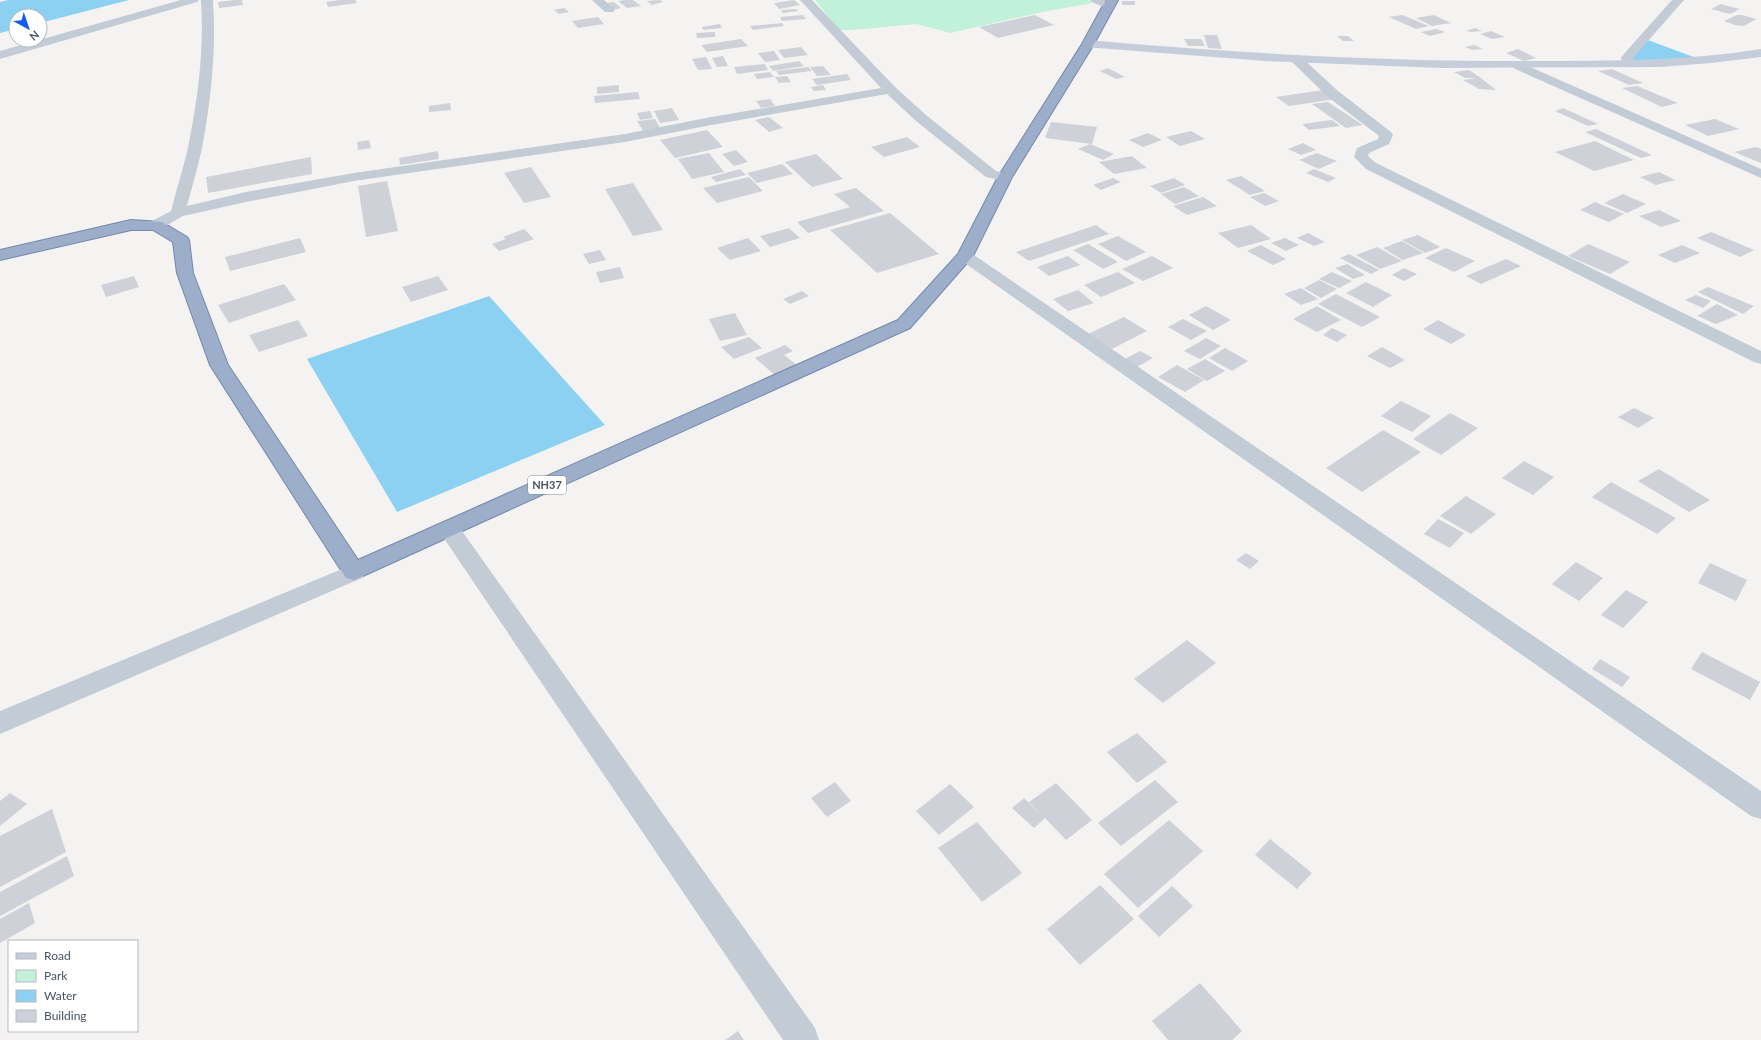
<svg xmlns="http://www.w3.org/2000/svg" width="1761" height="1040" viewBox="0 0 1761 1040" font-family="Lato,sans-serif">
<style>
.green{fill:#c1f2d9}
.water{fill:#8cd1f1}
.building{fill:#ced1d8}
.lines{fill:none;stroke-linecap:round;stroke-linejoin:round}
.trunk-casing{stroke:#7489ae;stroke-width:2}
.minor{fill:#c3cbd4;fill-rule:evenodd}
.tertiary{fill:#c3cbd4;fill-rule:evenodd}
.secondary{fill:#c5cddb;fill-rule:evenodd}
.trunk{fill:#9daeca;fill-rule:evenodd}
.labels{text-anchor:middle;stroke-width:3;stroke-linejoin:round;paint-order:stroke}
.shield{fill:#fff;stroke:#808790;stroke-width:1}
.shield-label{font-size:11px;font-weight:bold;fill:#495361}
</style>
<rect width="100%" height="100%" fill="#f5f3f2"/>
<polygon class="green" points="815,0 1088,0 1093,3 1042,12 950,33 916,24 853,30 839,30"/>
<g class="water">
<polygon points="8,0 129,0 40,23 40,16 16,16 16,29 0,33 0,2"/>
<polygon points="1648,40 1699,59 1633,62 1631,59"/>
<polygon points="489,296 605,425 397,512 307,359"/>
</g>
<g class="building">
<polygon points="235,0 242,0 243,5 219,8 218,2"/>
<polygon points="340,0 355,0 357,3 328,7 326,2"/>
<polygon points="625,0 633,0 641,6 627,8 618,1"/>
<polygon points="660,0 663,2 652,5 647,1"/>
<polygon points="794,0 800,5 779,9 774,3"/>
<rect x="1122" y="1" width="13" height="4"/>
<polygon points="614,2 621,8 609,11 601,4"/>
<polygon points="1721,4 1732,7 1740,9 1730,14 1711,9"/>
<polygon points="564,8 569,12 559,14 554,10"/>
<polygon points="796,9 798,11 783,13 781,10"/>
<polygon points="803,15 806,19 782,21 780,17"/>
<polygon points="1035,15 1054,25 998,38 979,27"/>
<polygon points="1402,15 1412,19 1429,26 1416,29 1389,17"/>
<polygon points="1434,15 1451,23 1432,26 1416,18"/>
<polygon points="1737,15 1742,15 1756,19 1744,26 1735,25 1724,21"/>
<polygon points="598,17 604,24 578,28 572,21"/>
<polygon points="782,23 784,26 753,30 750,26"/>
<polygon points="720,24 722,28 703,30 702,27"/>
<polygon points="1475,28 1482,31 1472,32 1466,31"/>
<polygon points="1436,29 1445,32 1430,36 1421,32"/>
<polygon points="1491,31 1505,37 1492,39 1480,34"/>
<polygon points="715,32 715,37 697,38 696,33"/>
<polygon points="1204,35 1217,35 1222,49 1208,48"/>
<polygon points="1337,36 1348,36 1354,41 1343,41"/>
<polygon points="741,39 748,46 707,52 701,45"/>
<polygon points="1184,39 1201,39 1205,46 1188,46"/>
<polygon points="1474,45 1483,49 1472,50 1465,47"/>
<polygon points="801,47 808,55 784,58 778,50"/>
<polygon points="1518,49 1536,58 1524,61 1506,53"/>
<polygon points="774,51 780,60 765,62 758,53"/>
<polygon points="723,56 728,66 717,67 712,58"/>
<polygon points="706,57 712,69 698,70 692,59"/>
<polygon points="799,61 804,66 773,71 769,66"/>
<polygon points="765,64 768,70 737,74 734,67"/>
<polygon points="823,66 831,75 817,76 810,67"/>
<polygon points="808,67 812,71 779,75 776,71"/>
<polygon points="1108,68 1125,77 1116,79 1100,71"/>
<polygon points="1612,69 1643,83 1629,85 1598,71"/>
<polygon points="1469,70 1481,78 1496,90 1479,89 1463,80 1477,78 1465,78 1454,72"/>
<polygon points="770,72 774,77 757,79 754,74"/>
<polygon points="847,74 851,80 817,85 812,79"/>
<polygon points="787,76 791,82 779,83 775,77"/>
<polygon points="619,85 619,92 597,94 597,87"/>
<polygon points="823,85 826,90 814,91 811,87"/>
<polygon points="1637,86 1678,103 1662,107 1622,88"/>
<polygon points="1323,90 1336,99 1289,106 1276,97"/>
<polygon points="638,92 640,99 595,103 594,96"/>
<polygon points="770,99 775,106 761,108 756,101"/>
<polygon points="1328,102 1363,125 1346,128 1312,104"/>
<polygon points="450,103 451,110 429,112 429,106"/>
<polygon points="672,108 679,120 660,123 654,111"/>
<polygon points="1563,108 1598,124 1588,126 1555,111"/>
<polygon points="650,111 653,118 640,120 637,113"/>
<polygon points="769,117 783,128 769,132 755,120"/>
<polygon points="655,119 660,128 643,131 637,121"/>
<polygon points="1715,119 1739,129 1708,136 1685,125"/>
<polygon points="1332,120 1340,126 1309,130 1302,124"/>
<polygon points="1051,122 1097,127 1092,144 1045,138"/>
<polygon points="1596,129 1652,155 1641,158 1585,132"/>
<polygon points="707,130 723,147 675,158 660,140"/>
<polygon points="1191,131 1205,139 1180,146 1166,137"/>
<polygon points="1148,133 1162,140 1143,147 1129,140"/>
<polygon points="907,137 920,147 884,157 871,147"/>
<polygon points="369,140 371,148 358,150 357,142"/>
<polygon points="1595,141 1634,160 1594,171 1555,152"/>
<polygon points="1303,143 1316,150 1301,155 1288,149"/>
<polygon points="1090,144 1114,154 1103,160 1078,149"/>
<polygon points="1756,147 1761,149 1761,163 1734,152"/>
<polygon points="736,150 748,162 734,166 722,154"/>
<polygon points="438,151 439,159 400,165 399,158"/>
<polygon points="709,153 724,172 692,179 678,159"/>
<polygon points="1317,153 1337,161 1319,169 1299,160"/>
<polygon points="816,154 843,179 812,187 785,162"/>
<polygon points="1132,156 1147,168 1114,174 1099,162"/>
<polygon points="311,157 312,174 208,193 206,177"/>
<polygon points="782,164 793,174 757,183 747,173"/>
<polygon points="531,167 551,197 524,203 504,173"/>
<polygon points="740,169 746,175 716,182 711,177"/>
<polygon points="1314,169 1336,178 1328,182 1306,173"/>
<polygon points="1659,172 1675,180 1656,185 1640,177"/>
<polygon points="1241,176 1265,191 1250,195 1226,180"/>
<polygon points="749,177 763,191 717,203 703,188"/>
<polygon points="1113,178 1121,182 1101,190 1093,185"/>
<polygon points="1174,178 1185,185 1161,193 1150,186"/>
<polygon points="387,181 398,231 366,237 358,186"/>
<polygon points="633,183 663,230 633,236 605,189"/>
<polygon points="1184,187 1199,196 1175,204 1161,194"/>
<polygon points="856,188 884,211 808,233 797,222 850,207 834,194"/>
<polygon points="1264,193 1279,201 1265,206 1250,197"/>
<polygon points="1623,194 1646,204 1627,213 1604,203"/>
<polygon points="1203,197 1217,206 1187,215 1173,206"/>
<polygon points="1595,202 1624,214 1609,222 1580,210"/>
<polygon points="1659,210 1681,221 1661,227 1639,216"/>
<polygon points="890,213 939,254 877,273 830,230"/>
<polygon points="1096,225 1109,234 1029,261 1016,252"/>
<polygon points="1251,225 1271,239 1238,248 1218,233"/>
<polygon points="789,228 800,238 770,247 760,236"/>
<polygon points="524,229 534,239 499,251 492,244 506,239 503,237"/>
<polygon points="1711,232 1754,250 1740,257 1697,238"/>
<polygon points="1308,233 1325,242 1314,246 1297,238"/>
<polygon points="1418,235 1440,247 1425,253 1402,240"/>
<polygon points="1118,236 1146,252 1126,261 1098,244"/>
<polygon points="300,238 306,252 230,271 225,257"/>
<polygon points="748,238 761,251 730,260 717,248"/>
<polygon points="1285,238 1299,245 1286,251 1271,243"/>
<polygon points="1402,241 1423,253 1403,260 1383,248"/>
<polygon points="1088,244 1118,262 1103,269 1073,250"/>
<polygon points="1588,244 1630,262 1610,274 1568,256"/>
<polygon points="1261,245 1286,259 1273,265 1247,251"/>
<polygon points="1682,245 1700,253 1675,263 1658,255"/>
<polygon points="1377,247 1402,261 1380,269 1356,255"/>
<polygon points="1446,248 1475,261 1454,272 1425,258"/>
<polygon points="600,250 606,260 589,264 583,254"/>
<polygon points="1349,254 1379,270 1371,274 1340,258"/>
<polygon points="1068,256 1080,265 1049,276 1037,267"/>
<polygon points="1152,256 1173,268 1143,281 1122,269"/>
<polygon points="1506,259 1521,266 1481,284 1466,276"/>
<polygon points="1347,264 1365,275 1353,279 1335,268"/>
<polygon points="620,267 624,278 600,283 596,272"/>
<polygon points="1404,268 1417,274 1404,281 1392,275"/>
<polygon points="1118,272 1135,283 1101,297 1084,285"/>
<polygon points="1332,272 1352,281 1339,288 1319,279"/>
<polygon points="134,276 139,287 106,297 101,285"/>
<polygon points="438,276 448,290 411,302 402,287"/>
<polygon points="1319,280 1337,289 1321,298 1304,288"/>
<polygon points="1366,282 1392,295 1373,307 1346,293"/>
<polygon points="284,284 296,300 229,323 218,305"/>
<polygon points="1708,287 1754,306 1743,314 1698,292"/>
<polygon points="1301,288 1318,299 1301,305 1284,294"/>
<polygon points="1078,290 1094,303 1068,311 1053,299"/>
<polygon points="802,291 809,296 790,304 783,299"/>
<polygon points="1336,294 1380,317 1362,327 1318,304"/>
<polygon points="1696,295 1711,301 1703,308 1685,300"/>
<polygon points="1717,304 1738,315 1716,324 1697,316"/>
<polygon points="1206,306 1231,320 1213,330 1189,315"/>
<polygon points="1317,306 1341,320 1317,332 1293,319"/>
<polygon points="735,313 747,335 720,341 709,319"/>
<polygon points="1124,317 1147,331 1112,349 1088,334"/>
<polygon points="1183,319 1207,331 1191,340 1168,327"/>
<polygon points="298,320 308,336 259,352 249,335"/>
<polygon points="1438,320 1466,335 1451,344 1423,329"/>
<polygon points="1332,328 1347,335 1337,342 1323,335"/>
<polygon points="749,337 762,348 734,359 721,347"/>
<polygon points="1206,338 1221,346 1200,359 1184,351"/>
<polygon points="785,345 793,351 784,355 798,366 776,376 755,358"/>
<polygon points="1382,347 1405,360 1390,368 1367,356"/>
<polygon points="1225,348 1248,361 1232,371 1209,358"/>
<polygon points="1140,351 1153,358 1128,372 1116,364"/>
<polygon points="1205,359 1225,371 1207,381 1187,369"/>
<polygon points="1177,365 1204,380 1185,392 1158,377"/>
<polygon points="1401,401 1431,416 1412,432 1381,416"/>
<polygon points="1634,408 1654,418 1638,428 1618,417"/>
<polygon points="1450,413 1478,428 1441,455 1413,439"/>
<polygon points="1383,430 1421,452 1362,492 1326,468"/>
<polygon points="1524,461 1554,477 1533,495 1502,478"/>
<polygon points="1659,469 1710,500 1689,512 1638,481"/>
<polygon points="1611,482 1676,518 1657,534 1592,497"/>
<polygon points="1466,496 1496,514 1471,534 1440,516"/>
<polygon points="1438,519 1464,533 1450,548 1424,534"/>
<polygon points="1246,553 1259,561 1250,569 1236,560"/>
<polygon points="1576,562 1603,578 1579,601 1552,584"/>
<polygon points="1710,563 1747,580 1736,601 1698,583"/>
<polygon points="1626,590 1648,602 1623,628 1601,615"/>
<polygon points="1187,640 1216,663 1163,703 1134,679"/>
<polygon points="1702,652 1760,682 1750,700 1691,669"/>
<polygon points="1600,659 1630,677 1622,687 1592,669"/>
<polygon points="1137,733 1167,762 1137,783 1107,752"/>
<polygon points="1155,780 1178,802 1121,846 1098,823"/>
<polygon points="835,782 851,801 827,817 811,798"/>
<polygon points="1056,783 1092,820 1066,840 1045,818 1034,828 1012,808 1024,798 1042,816 1029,802"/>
<polygon points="950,784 974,807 939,835 916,811"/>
<polygon points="10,793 27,804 0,826 0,801"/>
<polygon points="52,809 66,852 0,887 0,836"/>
<polygon points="1169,820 1203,851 1138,908 1104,874"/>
<polygon points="977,822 1022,873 982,902 938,848"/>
<polygon points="1270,839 1312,873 1297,889 1255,855"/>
<polygon points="67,856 74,876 0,916 0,892"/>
<polygon points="1100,885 1134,919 1080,965 1047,929"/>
<polygon points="1172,886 1193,906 1159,937 1138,916"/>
<polygon points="29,903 35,923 0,943 0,919"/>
<polygon points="1200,983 1242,1031 1232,1040 1168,1040 1152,1021"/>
<polygon points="738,1031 744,1040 725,1040"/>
</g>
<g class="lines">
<g class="trunk-casing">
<polygon id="trunk" points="1106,0 1118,0 1094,44 1012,177 973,256 910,328 354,580 346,578 210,365 177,273 173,242 153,230 131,230 0,260 0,250 131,220 162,222 187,237 189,240 193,273 228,365 358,560 898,320 958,254 998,177 1082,44"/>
</g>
<g class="minor">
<polygon points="592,0 604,0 615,10 613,12 605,12"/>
<polygon points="1090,0 1104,0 1115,7 1109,10 1092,2"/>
<polygon points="1672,0 1684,0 1633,58 1634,64 1632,67 1624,67 1621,58 1623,55"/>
<polygon points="1296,55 1300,56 1338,91 1391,132 1393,135 1389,144 1369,153 1368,156 1376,163 1761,351 1761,364 1754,362 1366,169 1354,157 1357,148 1378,139 1379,136 1328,97 1292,62 1290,59 1292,56"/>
<polygon points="1519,62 1761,169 1761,178 1515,69 1513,66 1515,63"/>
<polygon points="965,251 971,253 1761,791 1761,819 1751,816 959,259 957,256 959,253"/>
<polygon points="449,521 457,524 815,1028 819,1040 783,1040 441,534 438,529 441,524"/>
</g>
<g class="tertiary">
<polygon points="181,0 199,0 197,2 0,59 0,51"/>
<path d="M201,0H213C216,46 212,92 204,137C200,161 193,183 187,206L246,192L354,173L625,134L706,118L881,88L800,0H812L895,87L926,115L996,171L1010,174L1012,177L1010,180L1005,181L986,177L916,121L887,94L706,126L625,142L354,181L246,202L183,216L162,228L156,230L150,228L148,225L150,222L171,211C177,186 186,161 190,137C199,91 204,46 201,0Z"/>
<polygon points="354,564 362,566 366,572 362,578 0,734 0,711"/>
</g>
<path class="secondary" d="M1088,40C1237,53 1385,62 1535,61C1610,61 1686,61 1761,49V57L1711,63L1660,67L1441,68L1265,61L1084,47L1082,44L1084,41Z"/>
<use href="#trunk" class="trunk"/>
</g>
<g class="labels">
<rect class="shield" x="528" y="476" width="38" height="18" rx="3"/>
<g class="shield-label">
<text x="547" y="489">NH37</text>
</g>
</g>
<rect x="8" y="940" width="130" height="92" fill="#ffffff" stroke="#b6bac0"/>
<rect x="16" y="953" width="20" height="6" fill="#c5cddb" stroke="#b6bac0"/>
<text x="44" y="960" font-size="12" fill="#495361">Road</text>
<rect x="16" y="970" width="20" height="12" fill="#c1f2d9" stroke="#b6bac0"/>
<text x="44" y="980" font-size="12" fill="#495361">Park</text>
<rect x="16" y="990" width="20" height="12" fill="#8cd1f1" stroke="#b6bac0"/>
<text x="44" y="1000" font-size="12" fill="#495361">Water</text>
<rect x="16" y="1010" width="20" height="12" fill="#ced1d8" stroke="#b6bac0"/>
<text x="44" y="1020" font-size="12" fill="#495361">Building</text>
<g transform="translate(28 28) rotate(140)"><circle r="19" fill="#ffffff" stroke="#b6bac0"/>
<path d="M0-3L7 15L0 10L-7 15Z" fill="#135bee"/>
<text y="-6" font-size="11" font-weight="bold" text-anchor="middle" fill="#495361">N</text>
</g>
</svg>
